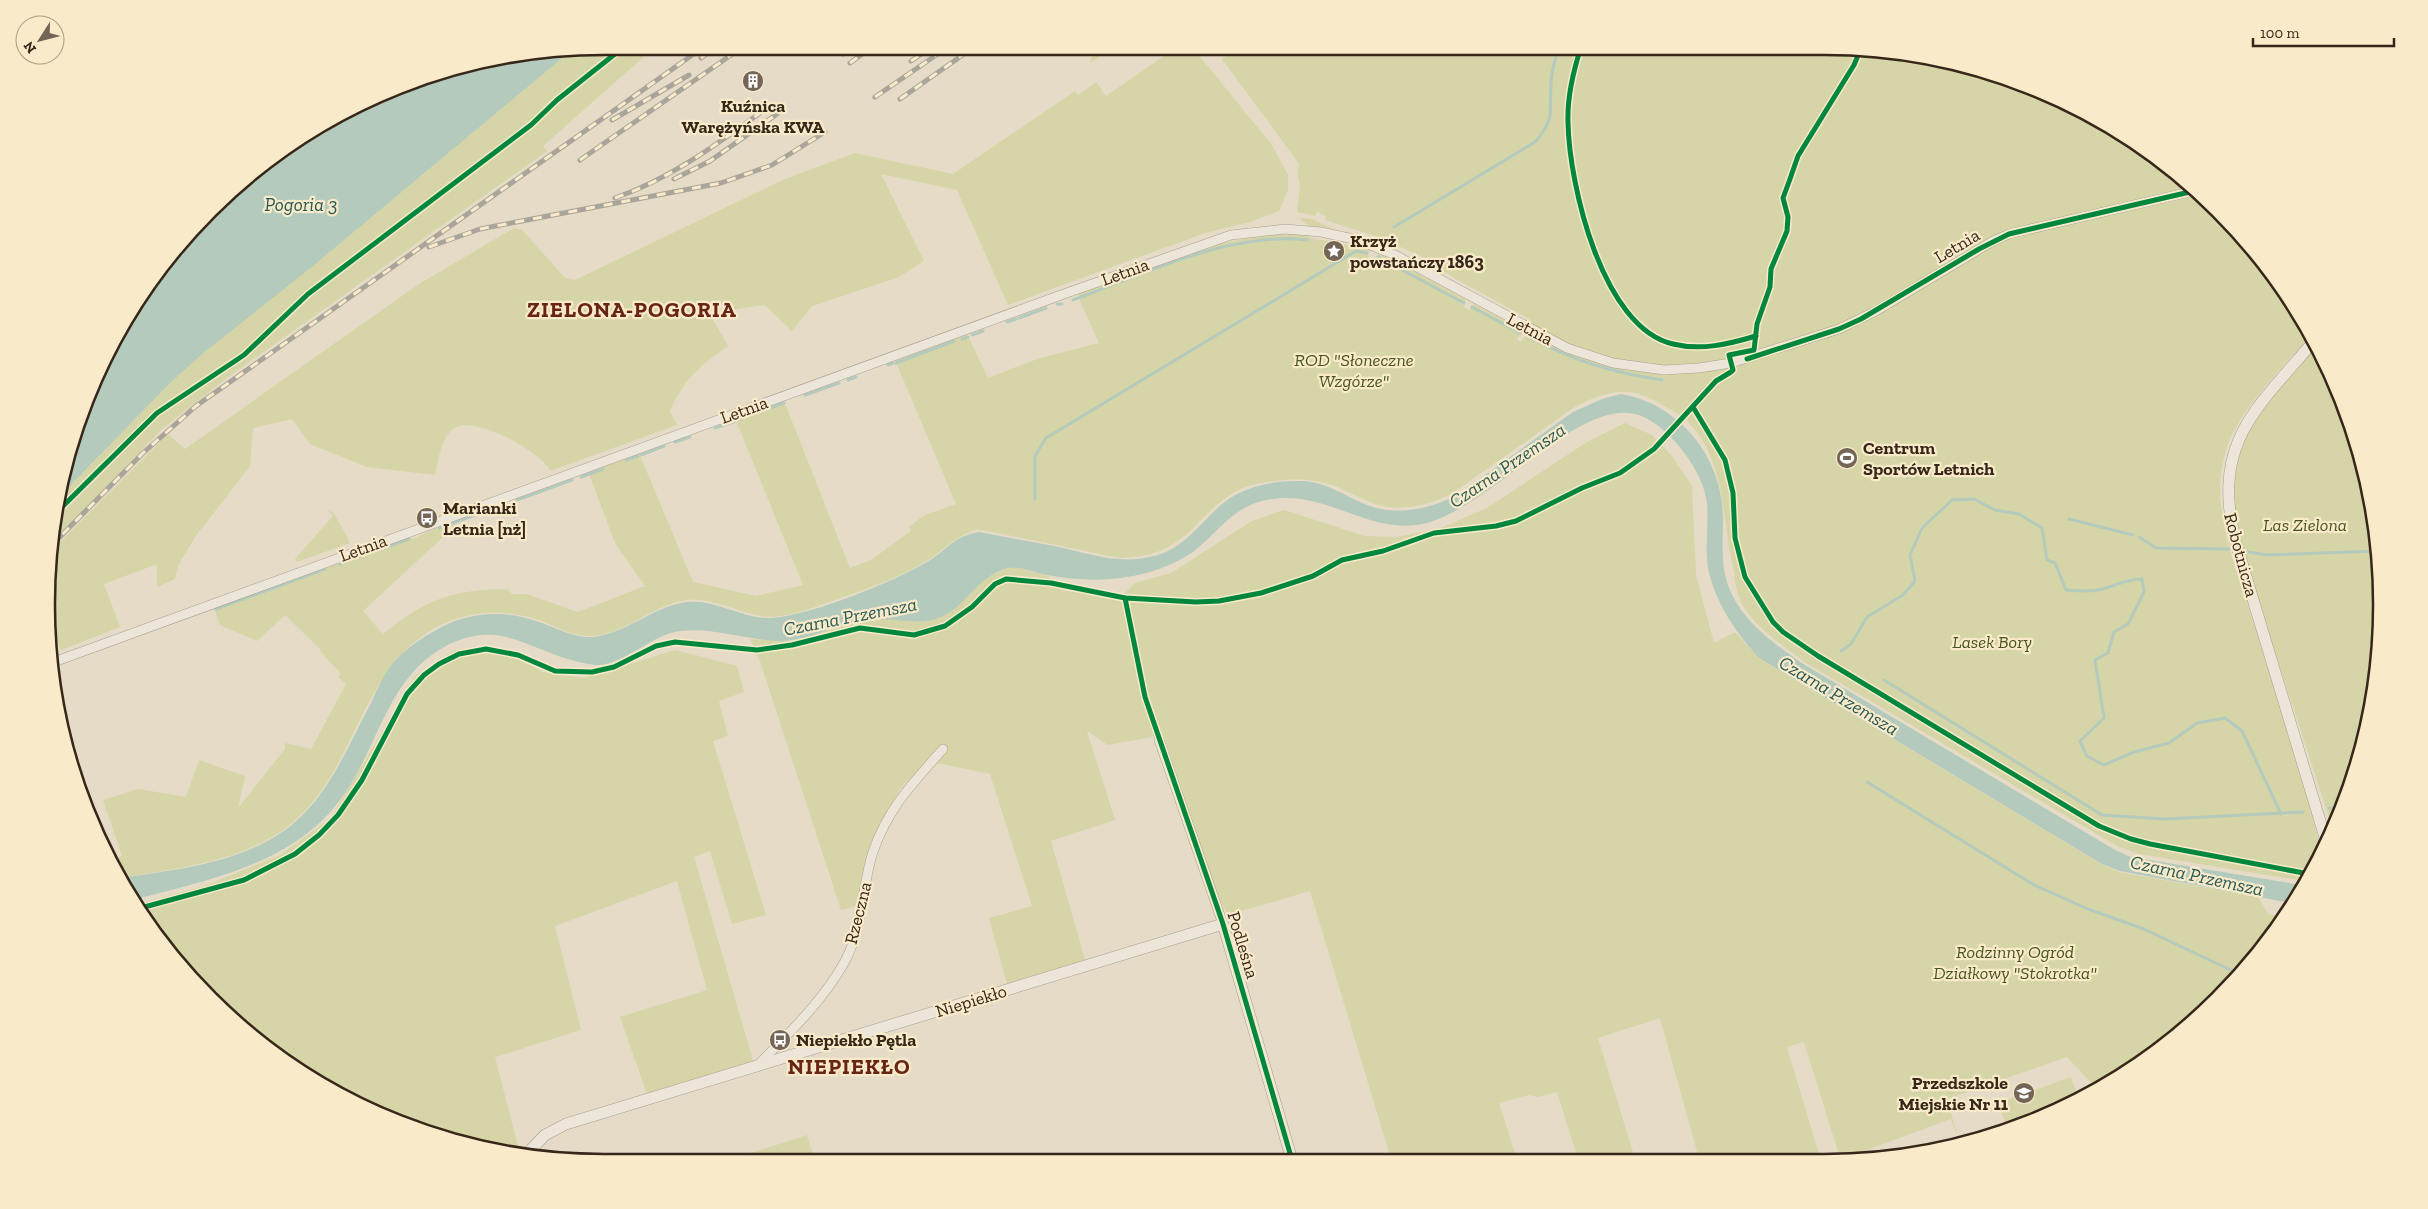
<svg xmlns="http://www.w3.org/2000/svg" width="2428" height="1209" viewBox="0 0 2428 1209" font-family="'Zilla Slab',serif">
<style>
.green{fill:#d6d5a7}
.water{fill:#b4cabc}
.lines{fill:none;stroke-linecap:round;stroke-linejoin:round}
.stream{stroke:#b4cabc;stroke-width:3}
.minor-casing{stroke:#a99f90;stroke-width:10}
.tertiary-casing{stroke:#a99f90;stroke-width:12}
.minor{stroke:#ece5d9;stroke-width:9}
.tertiary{stroke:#ece5d9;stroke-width:11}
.rail-casing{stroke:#aaa59a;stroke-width:5}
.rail{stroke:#f9eaca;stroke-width:3;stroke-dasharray:9;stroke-linecap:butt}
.cycleway-casing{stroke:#f9eaca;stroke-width:8}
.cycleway{stroke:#00873e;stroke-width:5}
.labels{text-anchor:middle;stroke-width:4.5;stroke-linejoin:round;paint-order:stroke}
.poi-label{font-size:18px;font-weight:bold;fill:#372719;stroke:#f9eaca;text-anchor:start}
.street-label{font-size:18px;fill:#372719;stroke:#f9eaca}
.park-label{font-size:18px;font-style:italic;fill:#48561e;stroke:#f9eaca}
.water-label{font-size:19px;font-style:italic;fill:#275955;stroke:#f9eaca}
.district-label{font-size:22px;font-weight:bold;letter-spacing:1px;fill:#682414;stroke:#f9eaca}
.rim{fill:none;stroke:#372719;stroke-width:2.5}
</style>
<rect width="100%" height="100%" fill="#e5dbc6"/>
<g class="green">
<polygon points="604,46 656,46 543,146 547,151 231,375 162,429 51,544 57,495 89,391 121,325 185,237 264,162 326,121 425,76 496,57"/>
<polygon points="1095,47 1115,47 1090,63"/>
<path d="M1177,47H1192L1272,145L1288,175V190L1279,211L1250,222L1205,233L1008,305L957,190L881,174L924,261L899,277L812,306L792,331L765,305L730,310L718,302L708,311L728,346C700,365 684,379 670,411L677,425L550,471C542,452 472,413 453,429C440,440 439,459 435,475L367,467L310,444L292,419L253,428L250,466L195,537L179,564L175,579L157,587V564L104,584L120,627L61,650L49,621L47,568L49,553L168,434L185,449L419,284L514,228L522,230L565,278L575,280L785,179L855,153L953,174L1075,91L1078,95L1096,82L1106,96Z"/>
<path d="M1237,47H1860L1968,65L2070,104L2163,161L2243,236L2307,325L2311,335C2283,368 2239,408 2226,450C2208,503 2235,564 2251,615C2263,652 2275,689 2287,727C2300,769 2311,811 2322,854L2304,881L2139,854L2119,847L1806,663C1783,645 1753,627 1740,600C1735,590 1735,574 1732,563C1722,514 1725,459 1687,421C1680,414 1669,409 1661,404C1628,384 1605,391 1573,408L1457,490C1439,502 1411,510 1388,507C1370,504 1352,493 1335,486C1318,479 1294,478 1275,481C1266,482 1254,484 1245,487C1193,510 1192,557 1120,558L978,529C959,534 947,547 931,558C900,578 864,590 829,602C817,606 804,612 791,614C784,615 777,617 771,617C742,616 715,596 686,600C651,605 623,637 587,636C569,635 555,626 539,620C509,610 475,610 445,623C359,661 359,772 287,827C241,862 174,869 119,878L109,861L122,856L103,800L138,789L186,797L199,760L245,776L238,808L285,749V743L311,749L346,684L338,677L341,674L320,651L321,650L285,615L257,641L220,625L214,607L410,536L411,539L415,538L454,520L456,525L363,611L383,634C426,599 452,590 507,589L512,594H526L578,612L645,586L615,543L588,471L639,453L693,582L756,596L803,585L735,418L784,401L850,568L871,560L911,531L909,527L923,516L956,504L895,360L967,334L988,378L1037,359L1099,343L1077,294C1152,267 1228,229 1309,235V238L1335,242L1333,252H1335L1337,243L1351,246L1352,243L1370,250L1368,256L1372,259L1380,253L1465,299L1464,307L1469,310L1474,304L1524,331L1517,339L1520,342L1527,335L1525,333L1531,320L1456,279L1421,256L1375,236L1325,220L1326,216L1317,212L1315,216L1297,212L1300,186L1297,170L1300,165L1222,59Z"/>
<polygon points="1299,218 1312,219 1336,230 1309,226"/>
<path d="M2316,346L2352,425L2377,531L2381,641L2363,749L2333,829L2239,542C2219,442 2255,415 2316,346Z"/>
<polygon points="1625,423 1652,435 1672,456 1692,486 1696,575 1714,643 1735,632 1760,659 2103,865 2119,872 2258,897 2268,914 2281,917 2243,972 2163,1048 2095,1087 2067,1057 1947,1099 1959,1141 1951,1119 1845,1158 1840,1158 1804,1042 1787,1047 1820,1158 1699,1159 1660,1018 1598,1038 1635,1159 1578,1159 1557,1092 1538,1097 1529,1095 1499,1103 1517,1159 1391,1159 1310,891 1228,915 1216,893 1163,735 1108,745 1087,731 1115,820 1051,841 1086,963 1007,984 989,918 1032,906 990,774 927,761 899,790 879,829 856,906 841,910 760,661 750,639 791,641 872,618 914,621 940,618 983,580 1000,571 1014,567 1046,575 1065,591 1123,595 1135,583 1171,573 1252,521 1284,510 1365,536 1397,537 1441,528 1487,508 1587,442"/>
<polygon points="328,510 334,513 350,543 297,562 295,559 333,516"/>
<polygon points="495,647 543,672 584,678 675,650 737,666 744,692 719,701 728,736 713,741 766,915 732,924 710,851 694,857 754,1064 647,1094 620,1017 707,990 677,881 555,926 581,1030 495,1057 520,1154 460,1144 358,1105 265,1048 210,999 135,905 207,885 280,855 331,818 415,676 455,650"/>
<polygon points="2071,1077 2078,1097 2037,1120 2007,1128 1998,1103"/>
<polygon points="807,1135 815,1161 726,1161"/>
</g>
<g class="water">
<polygon points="573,49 308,270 202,354 169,384 56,500 89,391 121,325 185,237 264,162 326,121 425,76 496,57"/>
<path d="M1621,394C1675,403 1716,450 1722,503C1725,529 1719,557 1727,582C1738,618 1772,642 1800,662L2115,850L2131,857L2301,885L2290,903L2120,871L2102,864L1759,658C1736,632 1718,607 1709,573C1704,550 1709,526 1707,503C1704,471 1667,422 1635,414C1574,400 1485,515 1417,525C1361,532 1322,486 1262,501C1234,508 1220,529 1199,547C1184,560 1164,568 1146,573C1113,582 1080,581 1047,575C1034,573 1022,566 1008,568C977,575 963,612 936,619C913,625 889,617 866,619C837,623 811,641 780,641C748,640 711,627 680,631C651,635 625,664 598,665C593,665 584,663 579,662C527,650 501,618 446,646C386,677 378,751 340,800C294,861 218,878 148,896L132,900L119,878C176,870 241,863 288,828C328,798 348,746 371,703C377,690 384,674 393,663C407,647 427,634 446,625C475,611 509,611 539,622C557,628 573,638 592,637C627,634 653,606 687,602C716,599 742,619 771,618C810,616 899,580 932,559C951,546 954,537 979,532C1004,537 1029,541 1054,546C1093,554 1118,566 1158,555C1187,546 1203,519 1226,501C1246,486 1277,480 1302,481C1325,482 1342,494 1362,503C1393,517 1428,510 1457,495L1573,412L1602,399Z"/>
</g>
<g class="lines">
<g class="stream">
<path d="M1394,227L1535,142C1556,118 1549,112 1551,83C1551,71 1556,59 1558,47"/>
<polyline points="1378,257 1464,303"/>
<path d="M1073,300C1144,274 1231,231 1307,240"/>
<polyline points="1057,304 1062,304"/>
<polyline points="1472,307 1520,333"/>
<polyline points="1019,318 1046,308"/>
<polyline points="1007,322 1016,319"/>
<polyline points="972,335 983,331"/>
<path d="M1530,338C1577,362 1611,372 1662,380"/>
<polyline points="962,339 968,337"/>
<polyline points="896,363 954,341"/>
<polyline points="888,365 893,363"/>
<polyline points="848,380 856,377"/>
<polyline points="805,395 839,383"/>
<polyline points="765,410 784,403"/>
<polyline points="747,416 758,412"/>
<polyline points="738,420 741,418"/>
<polyline points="715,428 735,421"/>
<polyline points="675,442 690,437"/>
<polyline points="641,455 664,446"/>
<polyline points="626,460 638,456"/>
<polyline points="581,477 603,469"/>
<polyline points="1035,499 1035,456 1046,438 1356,251 1367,253"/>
<polyline points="517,500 572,480"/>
<polyline points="2069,519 2133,535"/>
<polyline points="439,528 506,504"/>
<polyline points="2139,537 2156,548 2229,549"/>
<polyline points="2247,552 2268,555 2378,551"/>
<polyline points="369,553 409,539"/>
<polyline points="340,564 363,555"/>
<polyline points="216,609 325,569"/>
<path d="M1841,651L1851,644L1867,617L1903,595L1915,581L1910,555L1922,528L1952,500L1974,499L1995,510L2019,514L2042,528L2047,560L2055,563L2066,590C2079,591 2090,592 2103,589C2117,585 2127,579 2142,579L2144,592L2128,624L2114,632L2108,653L2095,660L2104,718L2080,741L2087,756L2104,765L2134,752L2169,743L2197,723L2225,718L2242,731L2281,814"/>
<polyline points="1884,680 2102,815 2165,819 2303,812"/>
<polyline points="1867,782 2034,885 2088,909 2144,929 2241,975"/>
<polyline points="2329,808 2341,808"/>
</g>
<g class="minor-casing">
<g id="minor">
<polyline points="51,663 1061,295 1231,235 1285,229 1321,232 1358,240 1395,255 1567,348 1613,363 1664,370 1699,368 1731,363 1839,329 1876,311 1993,241 2009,234 2194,191"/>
<polyline points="1159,740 1223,924"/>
<path d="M758,1065C789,1033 822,1002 844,963C863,929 861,889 873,852C888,808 913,783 943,749"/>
</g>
</g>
<g class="tertiary-casing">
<g id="tertiary">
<path d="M2314,341C2255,410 2212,442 2235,540L2327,844"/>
<polyline points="526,1155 545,1135 566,1124 1223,924 1292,1160"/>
</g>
</g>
<use href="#minor" class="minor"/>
<use href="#tertiary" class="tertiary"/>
<g class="rail-casing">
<g id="rail">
<polyline points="843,54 854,46"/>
<polyline points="701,58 717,46"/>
<polyline points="911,61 932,47"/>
<polyline points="850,63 872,47"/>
<polyline points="875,97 948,47"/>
<polyline points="900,99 974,47"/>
<polyline points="612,120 689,75"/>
<polyline points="580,160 744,46"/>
<polyline points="674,179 710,161 777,114"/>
<path d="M615,198C673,178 721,141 771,105"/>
<polyline points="429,247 480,229 721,183 772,165 825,132"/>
<polyline points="50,547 143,453 196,406 705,46"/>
</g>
</g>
<use href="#rail" class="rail"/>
<g class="cycleway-casing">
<g id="cycleway">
<path d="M1581,47C1573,72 1567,96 1568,122C1569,184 1602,328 1673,344C1701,351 1729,344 1756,336"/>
<polyline points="1747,359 1839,329 1861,319 1979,249 2009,234 2194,191"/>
<polyline points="1693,407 1725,460 1733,493 1735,538 1745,577 1773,622 1783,632 1818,656 2099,826 2131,839 2150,844 2309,874"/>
<polyline points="54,515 157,413 244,355 308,294 531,125 557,100 625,46"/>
<polyline points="1125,598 1145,697 1223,924 1292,1160"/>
<polyline points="137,909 244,880 295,854 319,835 338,815 362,780 407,694 424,675 439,664 459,654 486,649 518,655 555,671 592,672 614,667 656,646 675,642 757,650 792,645 860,628 914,635 945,626 972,607 995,584 1006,579 1051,583 1125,598 1196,602 1219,601 1261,593 1313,576 1342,560 1383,551 1434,533 1496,526 1516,521 1582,488 1620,473 1654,449 1716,381 1731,372 1733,370 1729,355 1754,350 1757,324 1770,287 1771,269 1787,231 1788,217 1783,198 1790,179 1798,156 1854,65 1861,48"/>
</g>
</g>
<use href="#cycleway" class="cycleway"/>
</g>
<defs>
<g id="building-disc" transform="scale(1.125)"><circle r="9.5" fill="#746656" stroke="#f9eaca"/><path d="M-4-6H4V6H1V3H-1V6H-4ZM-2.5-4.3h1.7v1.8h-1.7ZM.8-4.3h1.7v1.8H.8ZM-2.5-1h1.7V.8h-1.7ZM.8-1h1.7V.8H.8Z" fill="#fff"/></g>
<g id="sight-disc" transform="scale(1.125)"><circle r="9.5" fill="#746656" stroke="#f9eaca"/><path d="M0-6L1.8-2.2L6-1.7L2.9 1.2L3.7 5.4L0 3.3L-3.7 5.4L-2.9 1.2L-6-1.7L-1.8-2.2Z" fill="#fff"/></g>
<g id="stadium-disc" transform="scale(1.125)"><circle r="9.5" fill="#746656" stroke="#f9eaca"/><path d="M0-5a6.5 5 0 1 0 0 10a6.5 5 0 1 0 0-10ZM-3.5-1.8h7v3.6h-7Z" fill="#fff"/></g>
<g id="bus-disc" transform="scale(1.125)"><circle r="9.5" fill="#746656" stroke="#f9eaca"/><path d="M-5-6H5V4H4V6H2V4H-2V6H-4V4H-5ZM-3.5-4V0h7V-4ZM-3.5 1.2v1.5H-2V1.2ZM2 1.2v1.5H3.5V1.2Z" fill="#fff"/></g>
<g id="school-disc" transform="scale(1.125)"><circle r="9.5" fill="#746656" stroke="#f9eaca"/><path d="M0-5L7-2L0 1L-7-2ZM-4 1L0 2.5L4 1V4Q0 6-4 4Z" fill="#fff"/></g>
</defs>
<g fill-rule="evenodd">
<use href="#building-disc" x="753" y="81"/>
<use href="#sight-disc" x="1334" y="251"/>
<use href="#stadium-disc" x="1847" y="458"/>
<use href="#bus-disc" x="427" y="518"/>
<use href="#bus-disc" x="780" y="1040"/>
<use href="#school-disc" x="2024" y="1093"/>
</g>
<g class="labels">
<g class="poi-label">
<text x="753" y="112" text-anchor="middle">Kuźnica<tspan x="753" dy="21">Warężyńska KWA</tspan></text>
<text x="1350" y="247">Krzyż<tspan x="1350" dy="21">powstańczy 1863</tspan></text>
<text x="1863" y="454">Centrum<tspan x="1863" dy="21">Sportów Letnich</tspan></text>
<text x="443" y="514">Marianki<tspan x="443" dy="21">Letnia [nż]</tspan></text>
<text x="796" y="1046">Niepiekło Pętla</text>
<text x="2008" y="1089" text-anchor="end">Przedszkole<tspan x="2008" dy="21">Miejskie Nr 11</tspan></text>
</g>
<g class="street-label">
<text transform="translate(1957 246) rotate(-31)" y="6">Letnia</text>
<text transform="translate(1125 272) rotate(-20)" y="6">Letnia</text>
<text transform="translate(1530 329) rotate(28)" y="6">Letnia</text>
<text transform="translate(744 410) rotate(-20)" y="6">Letnia</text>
<text transform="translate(363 548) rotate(-20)" y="6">Letnia</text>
<text transform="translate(2241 555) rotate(75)" y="6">Robotnicza</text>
<text transform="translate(858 913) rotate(-76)" y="6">Rzeczna</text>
<text transform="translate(1243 945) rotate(73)" y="6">Podleśna</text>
<text transform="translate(971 1001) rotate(-17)" y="6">Niepiekło</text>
</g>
<g class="park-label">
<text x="1354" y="366">ROD "Słoneczne<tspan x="1354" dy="21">Wzgórze"</tspan></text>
<text x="2305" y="531">Las Zielona</text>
<text x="1992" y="648">Lasek Bory</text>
<text x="2015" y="958">Rodzinny Ogród<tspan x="2015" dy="21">Działkowy "Stokrotka"</tspan></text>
</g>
<g class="water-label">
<text x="301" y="211">Pogoria 3</text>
<text transform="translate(1507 465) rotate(-34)" y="7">Czarna Przemsza</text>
<text transform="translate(850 616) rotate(-11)" y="7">Czarna Przemsza</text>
<text transform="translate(1839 695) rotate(31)" y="7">Czarna Przemsza</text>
<text transform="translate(2197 875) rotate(12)" y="7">Czarna Przemsza</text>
</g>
<g class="district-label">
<text x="632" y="317">ZIELONA-POGORIA</text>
<text x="849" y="1074">NIEPIEKŁO</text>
</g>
</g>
<path d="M0 0H2428V1209H0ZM604 55H1824A549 549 0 0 1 2373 604V605A549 549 0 0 1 1824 1154H604A549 549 0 0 1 55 605V604A549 549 0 0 1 604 55Z" fill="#f9eaca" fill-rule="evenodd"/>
<path class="rim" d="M604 55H1824A549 549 0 0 1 2373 604V605A549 549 0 0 1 1824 1154H604A549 549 0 0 1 55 605V604A549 549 0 0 1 604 55Z"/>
<g transform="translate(40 40) rotate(234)"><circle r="24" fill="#f9eaca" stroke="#ab9c83"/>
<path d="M0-4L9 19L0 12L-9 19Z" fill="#746656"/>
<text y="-8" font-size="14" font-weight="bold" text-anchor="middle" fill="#372719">N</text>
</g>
<path d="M2253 38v8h141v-8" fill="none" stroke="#372719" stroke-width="2.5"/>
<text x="2260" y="38" font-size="15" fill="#372719" stroke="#f9eaca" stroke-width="4" paint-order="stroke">100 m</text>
</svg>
